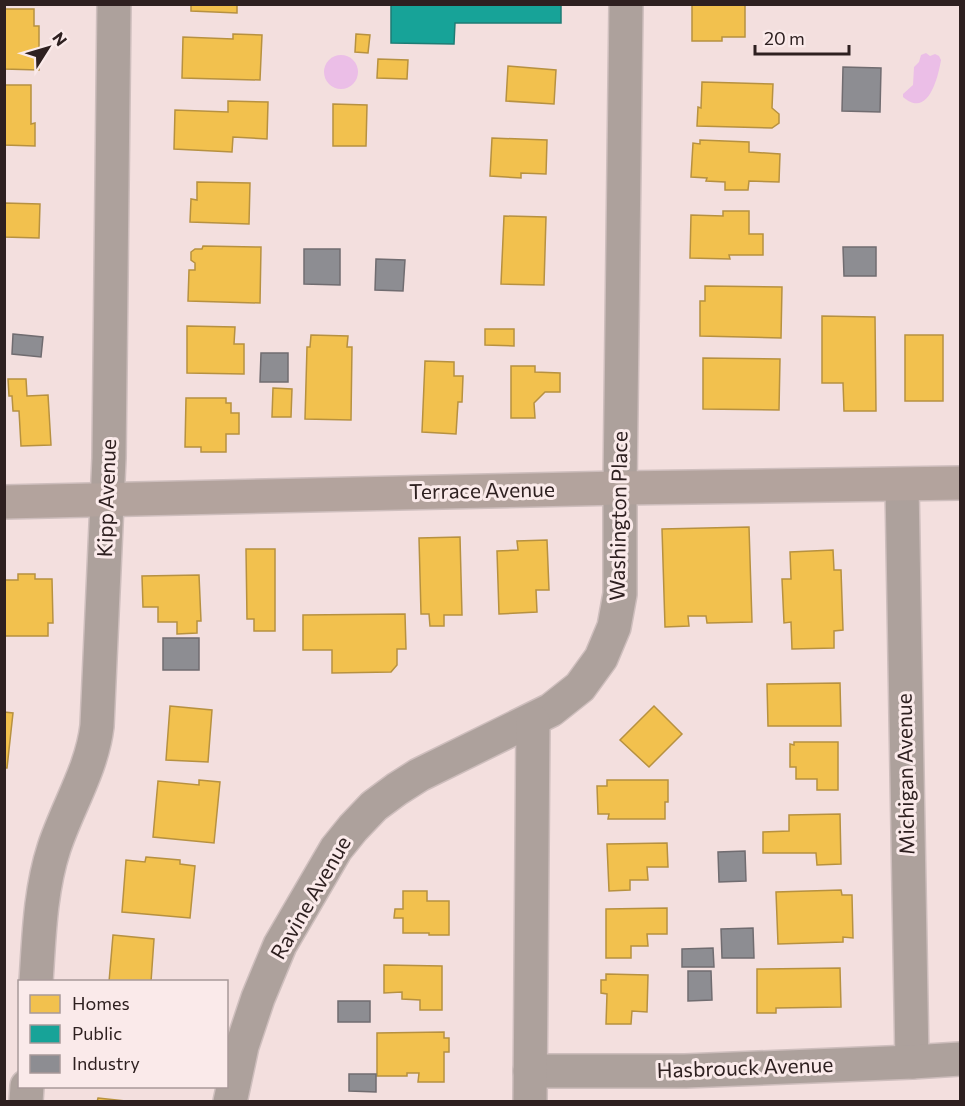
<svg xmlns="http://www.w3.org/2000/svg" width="965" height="1106" viewBox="0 0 965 1106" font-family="Commissioner,sans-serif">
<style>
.water{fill:#ebbee7}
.homes{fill:#f2c14e;stroke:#b79140;stroke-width:1.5}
.public{fill:#17a398;stroke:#1e7c74;stroke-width:1.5}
.industry{fill:#8d8d92;stroke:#706c70;stroke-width:1.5}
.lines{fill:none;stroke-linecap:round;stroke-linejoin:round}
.minor-casing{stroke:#cebebd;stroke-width:36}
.major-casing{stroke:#cebebd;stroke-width:36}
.minor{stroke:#ada19c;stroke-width:33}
.major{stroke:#b3a39d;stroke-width:33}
.labels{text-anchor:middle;stroke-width:6;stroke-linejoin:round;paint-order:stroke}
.street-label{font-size:21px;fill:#2e2020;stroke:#faeaea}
</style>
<rect width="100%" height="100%" fill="#f3dfde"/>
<g class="water">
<path d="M926,53L930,56L935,54L939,56L941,60C938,78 928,119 903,97V94L913,85L914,67L919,62L921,55Z"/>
<circle cx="341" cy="72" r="17"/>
</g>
<g class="homes">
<polygon points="191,4 237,4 237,13 191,11"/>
<polygon points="692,4 745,4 745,37 722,37 722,41 692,41"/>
<polygon points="4,9 34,9 34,26 39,26 39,70 4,69"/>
<polygon points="233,34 262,35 260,80 182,78 183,37 233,39"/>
<polygon points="356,34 370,35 368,53 355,52"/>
<polygon points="378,59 408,60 407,79 377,78"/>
<polygon points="508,66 556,70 554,104 506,101"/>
<polygon points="702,82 773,84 772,108 779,114 779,123 772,128 697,126 698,107 701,108"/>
<polygon points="4,85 31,85 31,124 35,123 35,146 4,145"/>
<polygon points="228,101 268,102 267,139 233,137 232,152 174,149 175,110 228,112"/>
<polygon points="333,104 367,105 366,146 333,146"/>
<polygon points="492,138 547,140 546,174 521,173 521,178 490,176"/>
<polygon points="700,140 749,142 749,152 780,154 779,182 749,181 748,190 725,190 725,182 706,181 707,178 691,177 693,143 700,144"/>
<polygon points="197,182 250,183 249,224 190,222 191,199 197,200"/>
<polygon points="4,203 40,204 39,238 4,237"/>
<polygon points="723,211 749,211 749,234 763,234 763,255 729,255 730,259 690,258 691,215 723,216"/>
<polygon points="504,216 546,217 544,285 501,284"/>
<polygon points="203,246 261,247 260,303 188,301 189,270 195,270 195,263 191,260 191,252 195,249 202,249"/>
<polygon points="705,286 782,287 781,338 700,336 700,301 705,301"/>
<polygon points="822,316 875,317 876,411 844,411 843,383 822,383"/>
<polygon points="187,326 235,327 234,344 244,344 244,374 187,373"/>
<polygon points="485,329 514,329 514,346 485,345"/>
<polygon points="311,335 348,336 347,347 352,347 351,420 305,419 307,347 310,347"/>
<rect x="905" y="335" width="38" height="66"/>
<polygon points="703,358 780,359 779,410 703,409"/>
<polygon points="425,361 454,362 454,376 463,376 462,402 458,402 456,434 422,432"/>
<polygon points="511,366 535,366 535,372 560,373 560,392 545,392 534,403 535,418 511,418"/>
<polygon points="8,379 26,379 27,396 48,395 51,445 21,446 19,411 13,411 12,396 9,396"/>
<polygon points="273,388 292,389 291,417 272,417"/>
<polygon points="186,398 226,398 226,403 231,403 231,413 239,413 239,434 226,434 226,452 201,452 201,447 185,447"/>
<polygon points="749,527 752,622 707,623 706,616 688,616 689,626 665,627 662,529"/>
<polygon points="460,537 462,615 444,615 444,626 430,626 429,614 421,614 419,538"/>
<polygon points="547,540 549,590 536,590 537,612 499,614 497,551 518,550 517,541"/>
<polygon points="246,549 275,549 275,631 254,631 254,619 247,619"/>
<polygon points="833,550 834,570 841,570 843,630 834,631 834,648 792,649 791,622 784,623 782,579 791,579 790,552"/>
<polygon points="18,574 35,574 35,579 52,579 53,623 48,623 48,636 4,636 4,580 18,580"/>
<polygon points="199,575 201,621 197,621 197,633 177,634 177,622 158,622 158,607 143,607 142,576"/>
<polygon points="405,614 406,649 397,649 397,665 391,672 332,673 332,650 303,650 303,615"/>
<polygon points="840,683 841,726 768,726 767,684"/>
<polygon points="170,706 212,710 208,762 166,760"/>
<polygon points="654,706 682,734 649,767 620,740"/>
<polygon points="4,712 13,713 7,768 4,768"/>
<polygon points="794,742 838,742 838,790 817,790 817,779 796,779 796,767 790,767 790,744 794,745"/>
<polygon points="199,780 220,782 214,843 153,837 158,781 199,785"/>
<polygon points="607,780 668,780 668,802 665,802 665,819 608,819 609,814 598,814 597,786 607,786"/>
<polygon points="840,814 841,864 817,865 816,853 763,853 763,832 789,831 789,815"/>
<polygon points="667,843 668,867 647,867 648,880 630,880 630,890 609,891 607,844"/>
<polygon points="146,857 180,860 180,864 195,866 190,918 122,912 126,860 145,862"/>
<polygon points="841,890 842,895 852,895 853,938 843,937 843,942 778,944 776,892"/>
<polygon points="403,891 427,891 427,901 449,901 449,935 429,935 429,933 403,933 403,918 394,918 395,909 403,909"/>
<polygon points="667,908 667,934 647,934 648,946 631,946 631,958 606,958 606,909"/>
<polygon points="113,935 154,939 151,982 109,982"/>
<polygon points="384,965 442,966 442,1010 420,1010 420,1000 402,999 402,992 384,993"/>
<polygon points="840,968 841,1007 776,1008 776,1013 757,1013 757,969"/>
<polygon points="606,974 648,975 647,1012 632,1011 631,1024 606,1024 607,994 601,993 601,980 606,980"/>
<polygon points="444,1032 444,1038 449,1038 449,1052 444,1052 444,1082 418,1082 419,1073 407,1073 407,1076 377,1076 377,1033"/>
<polygon points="98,1098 135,1102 97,1102"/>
</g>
<polygon class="public" points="391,4 561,4 561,23 455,23 454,44 391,43"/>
<g class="industry">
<polygon points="843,67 881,68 880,112 842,111"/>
<polygon points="843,247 876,247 876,276 844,276"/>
<polygon points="304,249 340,249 340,285 304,284"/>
<polygon points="376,259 405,260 403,291 375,290"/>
<polygon points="13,334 43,337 41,357 12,354"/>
<polygon points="261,353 288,353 288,382 260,382"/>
<rect x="163" y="638" width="36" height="32"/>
<polygon points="745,851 746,881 719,882 718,852"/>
<polygon points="753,928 754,958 722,958 721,929"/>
<polygon points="713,948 714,967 682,967 682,949"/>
<polygon points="688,971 711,971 712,1000 688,1001"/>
<rect x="338" y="1001" width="32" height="21"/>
<polygon points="349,1074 376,1074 376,1092 349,1091"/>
</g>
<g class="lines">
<g class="minor-casing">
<g id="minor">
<polyline points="902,485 912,1062"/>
<path d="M36,982C39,937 40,891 54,848C67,808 92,769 97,726L109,458L114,4"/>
<polyline points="530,1071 685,1071 912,1062 960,1059"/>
<polyline points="26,1102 27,1086"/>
<polyline points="230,1102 242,1046 258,998 280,945 336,849 353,828 374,806 397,789 419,775 551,710 580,687 601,658 614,627 620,594 620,488 626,4"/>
<polyline points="530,1102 533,721"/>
</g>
</g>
<g class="major-casing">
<polyline id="major" points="4,502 620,488 960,483"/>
</g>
<use href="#minor" class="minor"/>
<use href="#major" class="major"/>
</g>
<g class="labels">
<g class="street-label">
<text transform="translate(482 491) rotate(-1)" y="7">Terrace Avenue</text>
<text transform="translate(107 498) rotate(-88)" y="7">Kipp Avenue</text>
<text transform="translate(619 516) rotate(-89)" y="7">Washington Place</text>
<text transform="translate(906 774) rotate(-91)" y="7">Michigan Avenue</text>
<text transform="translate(311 898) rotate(-60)" y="7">Ravine Avenue</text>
<text transform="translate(745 1068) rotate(-2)" y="7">Hasbrouck Avenue</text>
</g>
</g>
<rect width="965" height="1106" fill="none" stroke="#2e2020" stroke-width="12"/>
<rect x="18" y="980" width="210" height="108" fill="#faeaea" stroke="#a89999" stroke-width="1.5"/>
<rect x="30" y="995" width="30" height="18" fill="#f2c14e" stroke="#a89999" stroke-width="1.5"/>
<text x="72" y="1010" font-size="18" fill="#2e2020">Homes</text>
<rect x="30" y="1025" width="30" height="18" fill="#17a398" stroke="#a89999" stroke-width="1.5"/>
<text x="72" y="1040" font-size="18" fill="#2e2020">Public</text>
<rect x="30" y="1055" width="30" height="18" fill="#8d8d92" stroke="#a89999" stroke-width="1.5"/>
<text x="72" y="1070" font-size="18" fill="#2e2020">Industry</text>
<g transform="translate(48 48) rotate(53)" stroke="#faeaea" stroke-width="4.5" paint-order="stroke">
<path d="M0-4.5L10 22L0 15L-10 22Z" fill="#2e2020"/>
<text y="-9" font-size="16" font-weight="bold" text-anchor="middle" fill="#2e2020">N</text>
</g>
<path d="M755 45v9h94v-9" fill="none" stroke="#2e2020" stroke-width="3"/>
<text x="764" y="45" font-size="18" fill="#2e2020" stroke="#faeaea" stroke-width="4.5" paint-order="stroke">20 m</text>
</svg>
